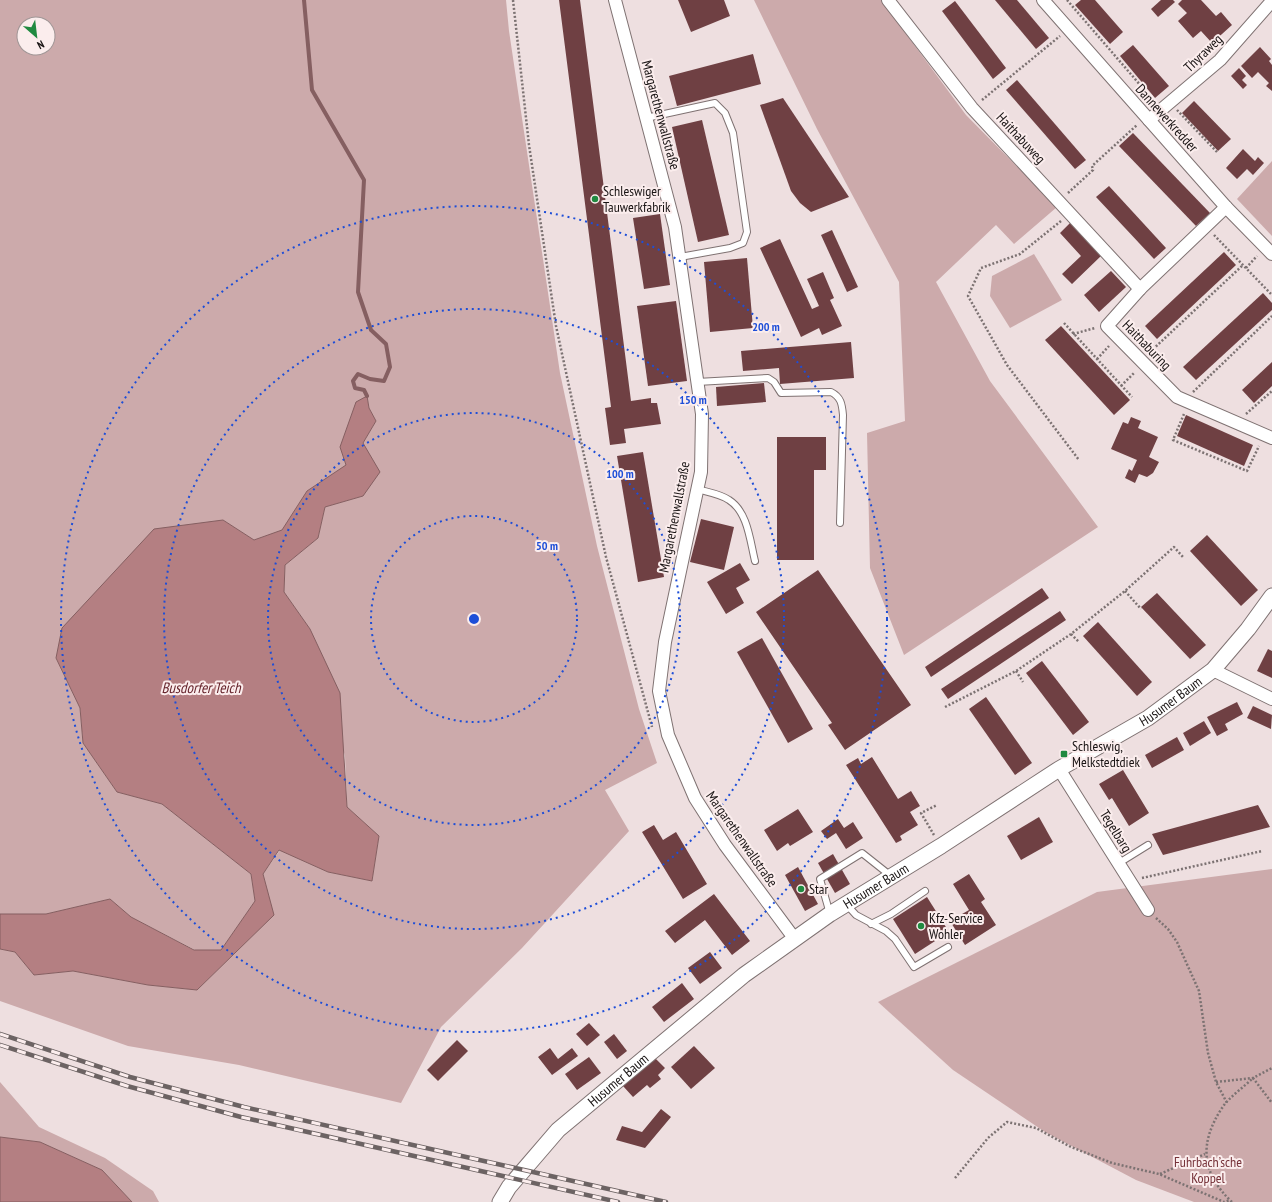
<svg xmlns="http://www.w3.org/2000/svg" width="1272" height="1202" viewBox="0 0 1272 1202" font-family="'PT Sans Narrow',sans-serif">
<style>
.green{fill:#ccaaab;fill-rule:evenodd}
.water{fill:#b47f82;stroke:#855f61}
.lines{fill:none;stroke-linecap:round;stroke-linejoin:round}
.stream{stroke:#855f61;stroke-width:4}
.building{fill:#6f4043}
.service-casing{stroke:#7f7272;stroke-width:8}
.minor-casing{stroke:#7f7272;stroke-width:14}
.tertiary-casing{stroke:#7f7272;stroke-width:17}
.path{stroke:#7c7272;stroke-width:2.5;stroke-dasharray:2 2;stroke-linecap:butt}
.service{stroke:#fff;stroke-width:6}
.minor{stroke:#fff;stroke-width:12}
.tertiary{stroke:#fff;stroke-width:15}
.rail-casing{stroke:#6c6363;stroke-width:4.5}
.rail{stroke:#fbeded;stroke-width:3;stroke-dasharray:9;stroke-linecap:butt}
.ring{fill:none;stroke:#1d4ed8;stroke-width:2;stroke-dasharray:2 4}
.poi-dot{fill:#208a40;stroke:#fbeded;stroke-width:1.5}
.labels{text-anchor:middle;stroke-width:4;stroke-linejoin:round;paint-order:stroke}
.street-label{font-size:14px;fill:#181313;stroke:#fbeded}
.poi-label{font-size:14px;fill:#181313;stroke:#fbeded;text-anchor:start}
.park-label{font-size:14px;fill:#753138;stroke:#fbeded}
.water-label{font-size:15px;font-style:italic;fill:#67252d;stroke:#fbeded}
.centre{fill:#1d4ed8;stroke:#fbeded;stroke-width:2}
.ring-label{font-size:12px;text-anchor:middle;font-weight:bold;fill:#1d4ed8;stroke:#fbeded;stroke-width:4;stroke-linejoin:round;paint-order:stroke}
</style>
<rect width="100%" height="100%" fill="#eedfe0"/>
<g class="green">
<path d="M0,0H506L509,31L560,373L597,546L639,709L657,763L605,790L629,831L522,948L441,1027L401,1103L239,1065L128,1046L0,1001V949L15,952L34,975L73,971L148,985L197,990L273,915L263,874L280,850L328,872L372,881L379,836L347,807L345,756L310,629L284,592L285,565L318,538L325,507L363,496V443L376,421L369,408L367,396L347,465L307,491L282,531L254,540L223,520L56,658L80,708L83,743L117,792L162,804L251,874L255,901L221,950H195L131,917L110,899L46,914H0ZM24,24H48V48H24Z"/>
<polygon points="754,0 881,0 966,115 1057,207 1014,244 996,225 936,282 990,381 1098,527 904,655 870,568 867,433 905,421 899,282 817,129"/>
<polygon points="1272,161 1272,236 1237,199"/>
<polygon points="1034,254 1062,300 1010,328 990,296 992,276"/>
<polygon points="1272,869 1272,1202 1194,1202 1136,1180 1045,1132 953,1070 878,1002 1097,892"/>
<polygon points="0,1082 39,1127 105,1158 153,1191 159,1202 132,1202 102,1170 40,1142 0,1137"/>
</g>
<g class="water">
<polygon points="367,396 369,408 376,421 363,443 380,472 363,496 325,507 318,538 285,565 284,592 310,629 340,693 347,807 379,836 372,881 328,872 279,850 263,874 274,915 197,990 148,985 73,971 34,975 15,952 0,949 0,914 46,914 110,899 131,917 194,950 221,950 255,901 251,874 162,804 117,792 83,743 80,708 56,658 62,628 154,529 223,520 254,540 282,530 307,491 346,465 340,447 356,402"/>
<polygon points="0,1137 40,1142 102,1170 132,1202 0,1202"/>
</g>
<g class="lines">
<polyline class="stream" points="304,0 312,90 364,180 358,292 371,330 386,344 390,367 384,381 370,379 358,374 353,381 355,388 364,390 367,396"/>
</g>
<g class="building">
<polygon points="559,0 580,0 631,401 651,398 651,403 657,403 661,424 624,429 626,443 610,445 605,408 611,407"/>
<polygon points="678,0 724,0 730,16 691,32"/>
<polygon points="995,0 1017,0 1049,38 1036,49"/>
<polygon points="1081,0 1095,0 1123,32 1110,44 1075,5"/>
<polygon points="1161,0 1173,0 1175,2 1158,17 1151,9"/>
<polygon points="1182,0 1201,0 1216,16 1221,12 1232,25 1212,43 1201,31 1193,38 1178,21 1187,13 1178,4"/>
<polygon points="955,1 1006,68 993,79 942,11"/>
<polygon points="1133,45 1169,86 1155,98 1120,56"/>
<polygon points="1260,47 1271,59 1269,61 1272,65 1272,91 1266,86 1269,83 1258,72 1252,78 1241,66"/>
<polygon points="753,54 761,84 677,106 669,76"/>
<polygon points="1239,68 1246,76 1242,80 1247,85 1243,89 1231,76"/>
<polygon points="1017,80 1086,160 1075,169 1006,90"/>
<polygon points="783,98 849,197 811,212 800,203 791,191 760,105"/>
<polygon points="1194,101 1231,139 1218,151 1182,113"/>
<polygon points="702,120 729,235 698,242 672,127"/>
<polygon points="1133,133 1210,213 1196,226 1119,146"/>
<polygon points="1243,149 1255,161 1258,157 1264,163 1253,175 1247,169 1237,179 1226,168"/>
<polygon points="1109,186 1166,248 1154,259 1096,197"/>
<polygon points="660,214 670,285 644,289 633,218"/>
<polygon points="1070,223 1101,256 1072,284 1062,274 1081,256 1060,233"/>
<polygon points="832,230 858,287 847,292 821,235"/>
<polygon points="780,239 812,309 819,306 807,279 823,272 834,298 830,300 842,326 822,335 819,328 801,337 760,248"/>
<polygon points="1224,252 1236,265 1157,339 1145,326"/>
<polygon points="747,258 753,328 710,332 704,262"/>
<polygon points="1111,271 1126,287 1099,312 1084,295"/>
<polygon points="1263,293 1272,303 1272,310 1196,380 1183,367"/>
<polygon points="676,301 687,381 648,386 637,306"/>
<polygon points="1061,326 1130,400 1114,415 1045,340"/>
<polygon points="851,342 854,378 780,384 779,368 743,371 741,351"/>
<polygon points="1272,362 1272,386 1254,403 1242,390"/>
<polygon points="764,383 766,402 717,406 716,387"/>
<polygon points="1186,415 1253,445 1244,466 1177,436"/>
<polygon points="1131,417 1141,421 1138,428 1158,437 1149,457 1159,462 1153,473 1147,477 1139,474 1135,483 1125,478 1129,469 1132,471 1137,460 1111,449 1123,422 1128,424"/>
<polygon points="777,437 826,437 826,470 814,470 814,560 777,560"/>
<polygon points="643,452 664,577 638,582 617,456"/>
<polygon points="701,519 734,527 724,570 690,562"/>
<polygon points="1207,535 1258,590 1241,606 1190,551"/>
<polygon points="740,563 750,580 736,588 744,603 726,614 707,582"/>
<polygon points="818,570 911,705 845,750 828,725 832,723 756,612"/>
<polygon points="1042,588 1049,598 931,677 925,667"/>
<polygon points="1157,593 1206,645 1190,659 1141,607"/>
<polygon points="1060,611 1066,620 948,699 941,689"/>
<polygon points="1098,622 1152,682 1137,696 1083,636"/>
<polygon points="762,638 813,729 788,743 737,652"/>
<polygon points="1268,649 1272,651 1272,678 1257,671"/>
<polygon points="1042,661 1089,722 1073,735 1026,673"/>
<polygon points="986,697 1032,763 1015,775 969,709"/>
<polygon points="1237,702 1243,714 1225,724 1228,730 1217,736 1207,717"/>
<polygon points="1253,706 1272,715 1271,729 1247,718"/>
<polygon points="1204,721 1211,733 1190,746 1183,733"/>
<polygon points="1177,737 1184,750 1152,768 1145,755"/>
<polygon points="872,757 898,799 911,791 920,806 910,812 918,825 900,836 902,840 896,843 846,765 858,758 861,764"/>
<polygon points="1123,770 1149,813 1129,826 1112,798 1109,800 1099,784"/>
<polygon points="1258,805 1270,827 1163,855 1152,834"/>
<polygon points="798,809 813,832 790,846 788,843 777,851 764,830"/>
<polygon points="1039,817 1053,842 1021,860 1007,836"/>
<polygon points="838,819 844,828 853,822 863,838 846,849 836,833 827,839 821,831"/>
<polygon points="654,825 663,840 676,832 707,884 683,899 642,832"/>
<polygon points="833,854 850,884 835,893 818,863"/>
<polygon points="798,867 818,904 805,911 785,875"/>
<polygon points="969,874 985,899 981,902 996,925 965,945 950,921 969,910 953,884"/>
<polygon points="714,894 750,941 732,955 705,920 675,943 665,931"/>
<polygon points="927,897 949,932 915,954 893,919"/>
<polygon points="710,952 722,968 700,984 688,968"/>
<polygon points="682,983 694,999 664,1022 652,1007"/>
<polygon points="589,1023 600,1035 587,1046 576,1034"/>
<polygon points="614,1034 627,1051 617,1059 604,1042"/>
<polygon points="457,1040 468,1051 438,1081 427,1070"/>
<polygon points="694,1046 715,1068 691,1089 671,1067"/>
<polygon points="550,1048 558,1059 572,1048 578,1056 552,1075 538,1057"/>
<polygon points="589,1057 601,1073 577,1090 565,1074"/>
<polygon points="655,1058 665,1068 658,1075 661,1079 650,1088 647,1085 633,1097 623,1086"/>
<polygon points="661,1109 671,1117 645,1148 616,1140 622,1126 642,1132"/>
</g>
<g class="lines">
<g class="service-casing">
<g id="service">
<polyline points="646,118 715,103 725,113 733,133 747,232 743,243 730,248 680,257"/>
<path d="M697,382L768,378L774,382L781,393L831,392C841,397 842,404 843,415L840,523"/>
<path d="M697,489C707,492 721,494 729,500C748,512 750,541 755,561"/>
<polyline points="1119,863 1148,845"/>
<polyline points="846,904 856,915 886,931 895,939 914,967 948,947"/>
<polyline points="830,914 820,879 862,853 891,876"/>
<polyline points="871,924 891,914 925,891"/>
</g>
</g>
<g class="minor-casing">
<g id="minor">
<polyline points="615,0 675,227 702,414 701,472 665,642 659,691 668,735 695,798 725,845 794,938"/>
<polyline points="888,0 972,108 1140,289"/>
<polyline points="1043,0 1226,207 1272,254"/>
<polyline points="1149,120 1220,60 1272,1"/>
<polyline points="1226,207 1140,289 1107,326 1177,397 1272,438"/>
<polyline points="1213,670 1272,699"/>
<polyline points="1059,769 1148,910"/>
</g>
</g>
<g class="tertiary-casing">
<g id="tertiary">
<path id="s1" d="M500,1202L509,1187L558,1130L744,975L830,914L941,846L1059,769L1148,718L1213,670L1248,629L1272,596"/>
</g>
</g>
<g class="path">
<polyline points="513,0 529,145 556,326 606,557 652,727"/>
<polyline points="1067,0 1154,101"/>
<polyline points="982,100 1060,36"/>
<polyline points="1177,110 1217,152"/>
<polyline points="1068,193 1093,170 1092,166 1137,125"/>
<polyline points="1061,221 1020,254 981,268 968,296 1007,365 1079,460"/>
<polyline points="1214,235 1272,295"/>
<polyline points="1246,268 1257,256"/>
<polyline points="1064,323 1132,397"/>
<polyline points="1073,334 1095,328"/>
<polyline points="1150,352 1243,265"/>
<polyline points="1097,359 1109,346"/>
<polyline points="1121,386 1135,372"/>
<polyline points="1193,392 1272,316"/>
<polyline points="1184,414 1173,440 1247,471 1259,446"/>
<polyline points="1246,414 1272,391"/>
<polyline points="1125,591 1141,609"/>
<polyline points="1071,634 1079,642"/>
<polyline points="1016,671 1023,682"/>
<polyline points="945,707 1016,671 1071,634 1125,591 1174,547 1183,557"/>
<polyline points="934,835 921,813 937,805"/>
<polyline points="1142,878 1262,851"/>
<polyline points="1156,918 1168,929 1177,942 1199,991 1208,1053 1216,1082 1227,1103"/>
<polyline points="1216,1082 1253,1078 1272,1068"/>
<polyline points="1160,1174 1205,1154"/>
<polyline points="955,1178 988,1138 1007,1122 1036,1128 1071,1147 1112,1163 1159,1174 1224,1202 1230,1200"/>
<path d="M1232,1202C1201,1173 1199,1143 1222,1108C1229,1097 1244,1087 1253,1078L1272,1103"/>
</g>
<use href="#service" class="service"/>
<use href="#minor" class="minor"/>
<use href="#tertiary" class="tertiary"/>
<g class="rail-casing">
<g id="rail">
<polyline points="0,1034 130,1077 244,1107 666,1202"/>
<polyline points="0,1045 127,1086 241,1117 618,1202"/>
</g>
</g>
<use href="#rail" class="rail"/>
</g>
<g class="ring">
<circle cx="474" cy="619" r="103"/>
<circle cx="474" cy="619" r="206"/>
<circle cx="474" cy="619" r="310"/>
<circle cx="474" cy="619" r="413"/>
</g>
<g class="poi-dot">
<circle cx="595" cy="199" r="4"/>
<rect x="1060" y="750" width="8" height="8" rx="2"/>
<circle cx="801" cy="889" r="4"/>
<circle cx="921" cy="926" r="4"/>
</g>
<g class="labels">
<g class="street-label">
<text transform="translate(1203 53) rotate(-44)" y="5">Thyraweg</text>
<text transform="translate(661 115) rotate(75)" y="5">Margarethenwallstraße</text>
<text transform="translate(1167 118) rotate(48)" y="5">Dannewerkredder</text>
<text transform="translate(1021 138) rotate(47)" y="5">Haithabuweg</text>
<text transform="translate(1147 345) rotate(46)" y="5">Haithaburing</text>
<text transform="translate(674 517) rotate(-79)" y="5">Margarethenwallstraße</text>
<text dy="5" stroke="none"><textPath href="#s1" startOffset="842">Husumer Baum</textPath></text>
<text transform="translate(1116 831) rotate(58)" y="5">Tegelbarg</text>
<text transform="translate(742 839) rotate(55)" y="5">Margarethenwallstraße</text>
<text dy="5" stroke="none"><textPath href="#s1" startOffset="494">Husumer Baum</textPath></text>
<text dy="5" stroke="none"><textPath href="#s1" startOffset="171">Husumer Baum</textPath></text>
</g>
<g class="poi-label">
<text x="603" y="196">Schleswiger<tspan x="603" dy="16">Tauwerkfabrik</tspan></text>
<text x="1072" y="751">Schleswig,<tspan x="1072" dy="16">Melkstedtdiek</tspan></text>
<text x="809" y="894">Star</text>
<text x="929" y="923">Kfz-Service<tspan x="929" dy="16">Wohler</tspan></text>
</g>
<g class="park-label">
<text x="1208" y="1167">Fuhrbach’sche<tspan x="1208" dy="16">Koppel</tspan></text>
</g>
<g class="water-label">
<text x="201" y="693">Busdorfer Teich</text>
</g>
</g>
<circle cx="474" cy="619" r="6" class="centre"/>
<g class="ring-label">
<text x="766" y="331">200 m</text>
<text x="693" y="404">150 m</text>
<text x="620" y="478">100 m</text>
<text x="547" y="550">50 m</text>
</g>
<g transform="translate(36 36) rotate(152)"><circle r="19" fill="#fbeded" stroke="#a09696"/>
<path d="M0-3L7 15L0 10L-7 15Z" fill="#208a40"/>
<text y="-6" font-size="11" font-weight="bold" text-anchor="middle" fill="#181313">N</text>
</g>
</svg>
